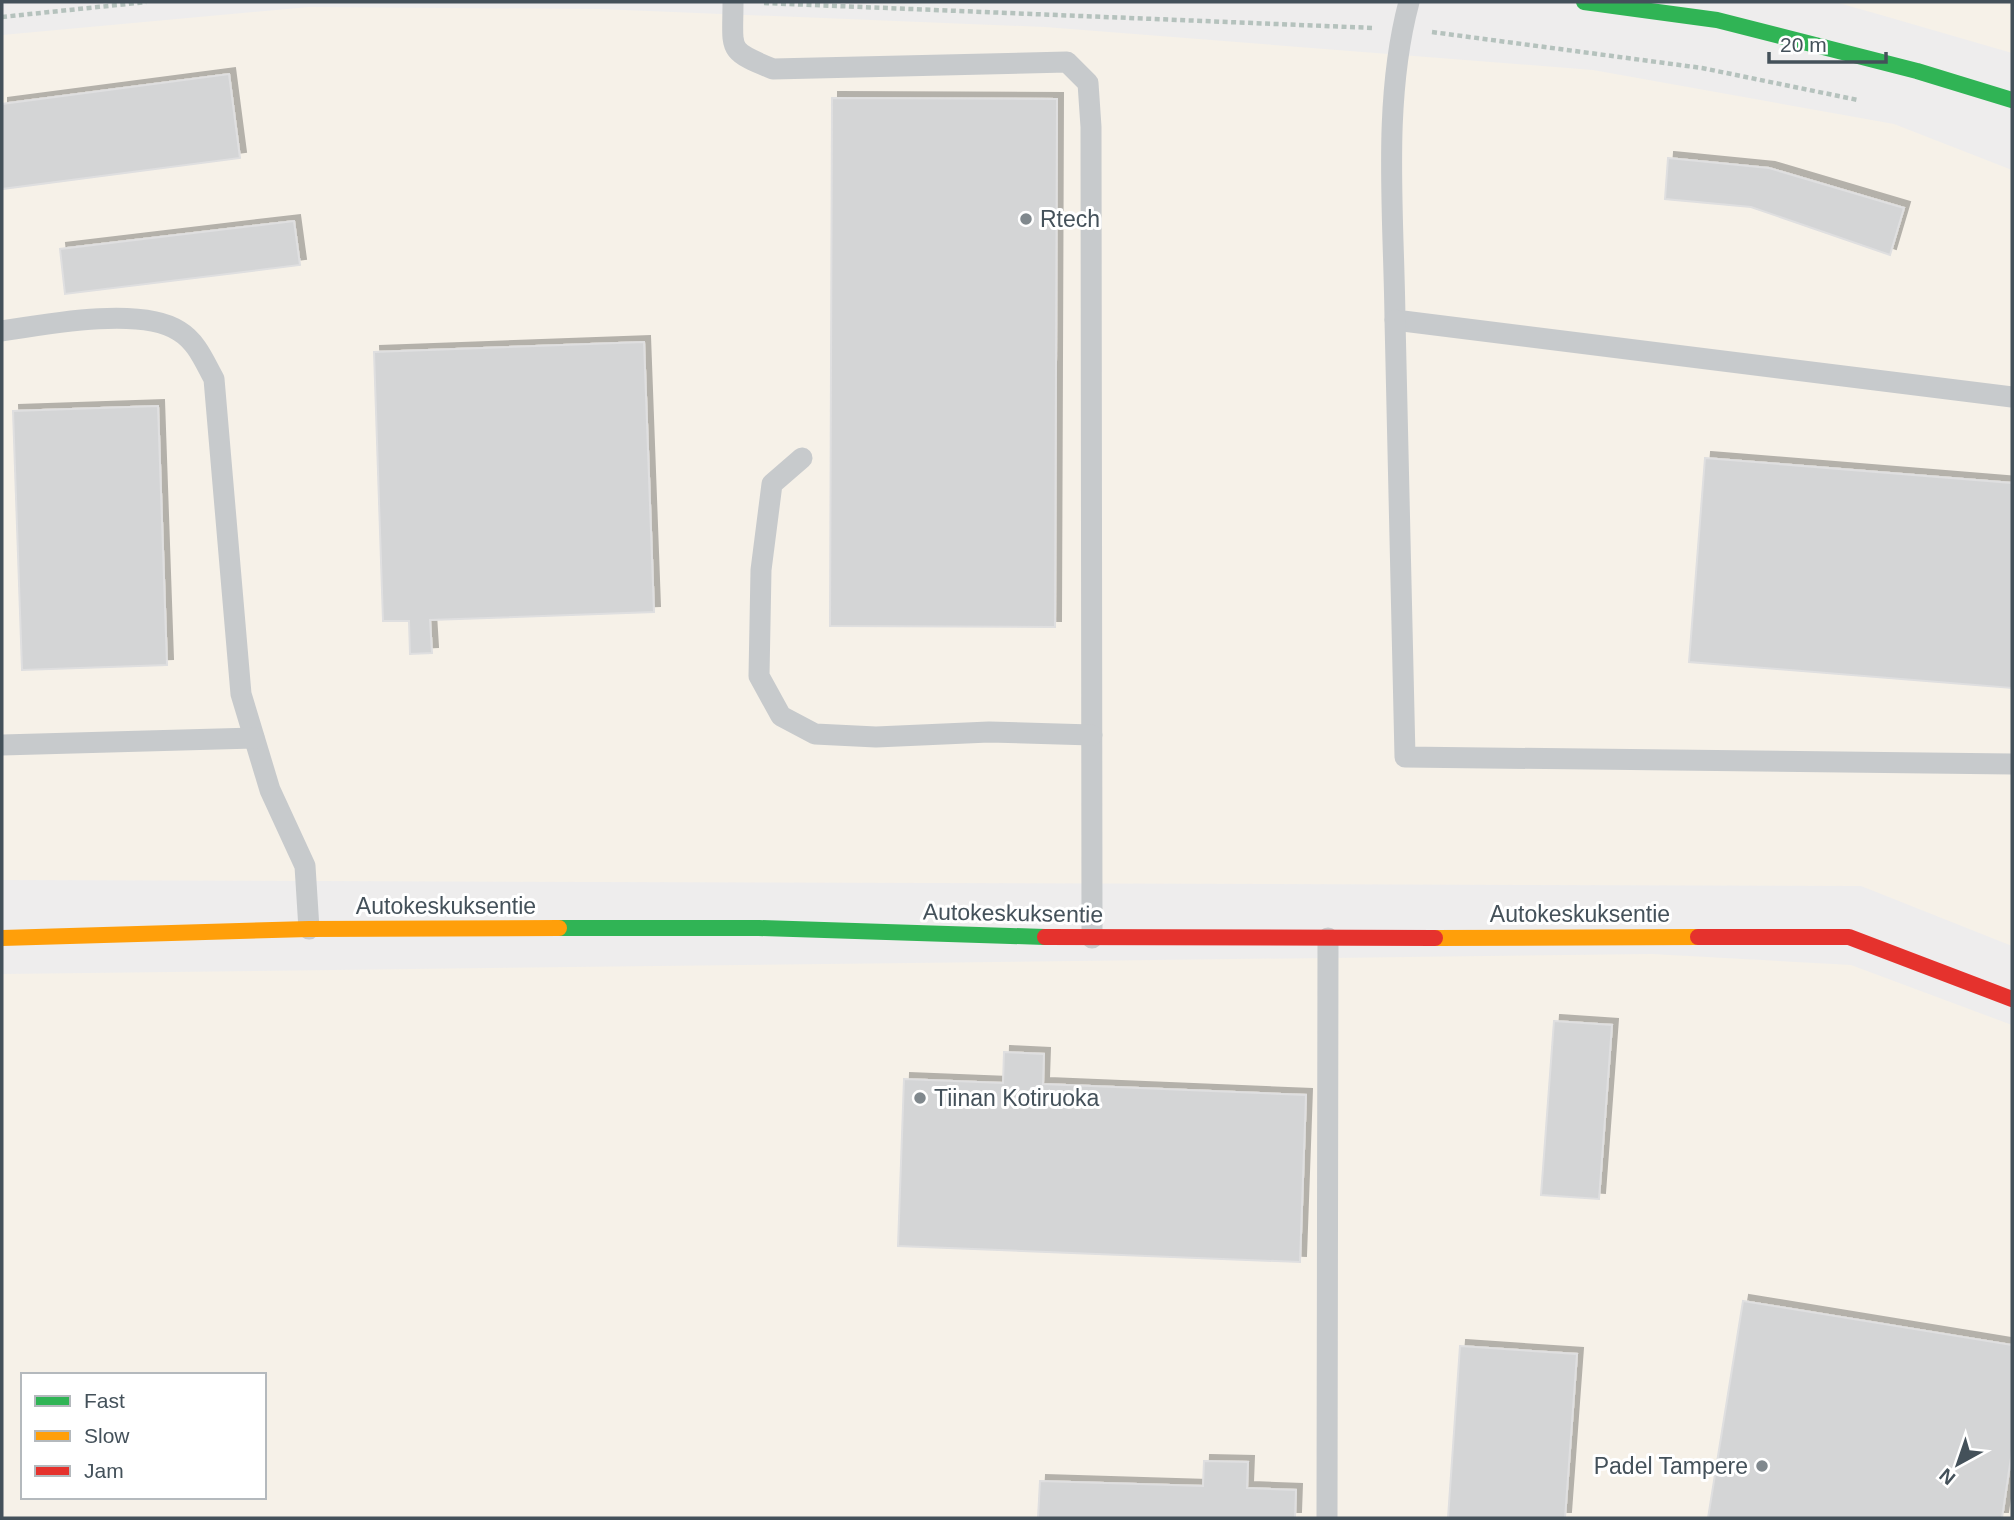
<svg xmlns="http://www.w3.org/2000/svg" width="2014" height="1520" viewBox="0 0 2014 1520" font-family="Arial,sans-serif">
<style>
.commercial{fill:#f6f1e8;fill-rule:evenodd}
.building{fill:#d4d5d6;stroke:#dfdfe0;stroke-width:2;filter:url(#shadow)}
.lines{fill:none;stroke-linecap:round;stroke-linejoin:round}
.path{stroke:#b5c2bd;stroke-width:4.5;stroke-dasharray:5 3.5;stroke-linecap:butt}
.lane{stroke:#c7cacc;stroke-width:21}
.fast{stroke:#30b455;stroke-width:16}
.slow{stroke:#ff9f0a;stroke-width:16}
.jam{stroke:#e5322d;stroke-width:16}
.poi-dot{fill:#80888d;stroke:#fff;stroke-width:2.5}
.labels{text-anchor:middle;stroke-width:6;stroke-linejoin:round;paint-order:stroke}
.poi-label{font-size:23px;fill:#44515a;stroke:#fff;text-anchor:start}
.street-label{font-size:23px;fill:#44515a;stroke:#fff}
</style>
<defs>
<filter id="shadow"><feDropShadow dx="6" dy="-6" stdDeviation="0" flood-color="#0004"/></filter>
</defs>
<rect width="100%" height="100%" fill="#eeeded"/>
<g class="commercial">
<polygon points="1835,2 2012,2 2012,53 1881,15"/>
<polygon points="309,7 600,9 1045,27 1593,70 1894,124 2012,170 2012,946 1861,886 2,880 2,35"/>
<path d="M1652,954L1851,965L2012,1025V1518H2V974ZM23,1375H264V1497H23Z"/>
</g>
<g class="building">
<polygon points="229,74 240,158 2,189 2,104"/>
<polygon points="832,98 1057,99 1055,627 830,626"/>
<polygon points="1668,158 1769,168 1904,208 1890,255 1751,207 1665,199"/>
<polygon points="294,221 300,265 65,294 60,249"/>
<polygon points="644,342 654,612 430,620 432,653 410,654 409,621 383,621 374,352"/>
<polygon points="158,406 167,665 22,670 13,411"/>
<polygon points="1705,458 2012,483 2012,688 1689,662"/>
<polygon points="1554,1021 1612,1025 1599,1199 1541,1195"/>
<polygon points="1004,1052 1044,1054 1043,1084 1306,1095 1300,1262 898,1246 904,1079 1003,1083"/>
<polygon points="1743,1301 2012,1345 2012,1451 2002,1518 1708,1518"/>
<polygon points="1460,1346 1577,1354 1565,1518 1448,1518"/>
<polygon points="1204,1461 1248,1462 1247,1488 1296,1490 1295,1518 1038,1518 1040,1481 1203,1486"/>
</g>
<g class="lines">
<g class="path">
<polyline points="764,3 1374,28"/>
<polyline points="2,17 146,2"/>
<polyline points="1432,32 1702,68 1858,100"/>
</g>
<g class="lane">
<path d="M733,2C733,51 726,50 773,69L1067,62L1088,83L1091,127L1092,938"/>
<path d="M1409,2C1382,103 1394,216 1395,320L2012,397"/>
<polyline points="1395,320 1405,757 2012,764"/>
<path d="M2,331C45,324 142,306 179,331C197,342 204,361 214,379L241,694L270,790L305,866L309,929"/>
<polyline points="802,458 772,484 761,570 759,676 781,716 815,734 876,737 989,732 1092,735"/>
<polyline points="2,745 254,738"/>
<polyline points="1327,1518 1328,938"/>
</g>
<g class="fast">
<polyline points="1584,2 1717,20 1917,71 2012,100"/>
<polyline points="559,928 759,928 1045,937"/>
</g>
<g class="slow">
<polyline points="2,938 309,929 559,928"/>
<polyline points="1435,938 1698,937"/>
</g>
<g class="jam">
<polyline points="1045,937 1435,938"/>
<polyline points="1698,937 1849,937 2012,999"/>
</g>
</g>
<g class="poi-dot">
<circle cx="1026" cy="219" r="7"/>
<circle cx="920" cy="1098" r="7"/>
<circle cx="1762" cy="1466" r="7"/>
</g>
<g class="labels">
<g class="poi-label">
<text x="1040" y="227">Rtech</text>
<text x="934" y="1106">Tiinan Kotiruoka</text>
<text x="1748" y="1474" text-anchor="end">Padel Tampere</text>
</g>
<g class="street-label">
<text x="446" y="914">Autokeskuksentie</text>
<text transform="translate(1013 913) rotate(1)" y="8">Autokeskuksentie</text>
<text x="1580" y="922">Autokeskuksentie</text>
</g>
</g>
<rect width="2014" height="1520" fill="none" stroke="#44515a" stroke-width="7"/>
<rect x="21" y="1373" width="245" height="126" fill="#ffffff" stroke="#b4b9bd" stroke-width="2"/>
<rect x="35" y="1396" width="35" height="10" fill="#30b455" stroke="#b4b9bd" stroke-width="2"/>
<text x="84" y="1408" font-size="21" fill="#44515a">Fast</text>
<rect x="35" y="1431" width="35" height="10" fill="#ff9f0a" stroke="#b4b9bd" stroke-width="2"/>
<text x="84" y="1443" font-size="21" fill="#44515a">Slow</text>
<rect x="35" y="1466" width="35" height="10" fill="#e5322d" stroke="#b4b9bd" stroke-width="2"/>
<text x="84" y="1478" font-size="21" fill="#44515a">Jam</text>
<g transform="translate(1958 1464) rotate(220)" stroke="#ffffff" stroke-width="5" paint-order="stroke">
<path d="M0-5L12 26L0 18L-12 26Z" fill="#44515a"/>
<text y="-10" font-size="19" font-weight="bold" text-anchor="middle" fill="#44515a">N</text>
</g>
<path d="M1769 52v10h117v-10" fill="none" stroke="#44515a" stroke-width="3.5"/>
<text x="1780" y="52" font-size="21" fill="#44515a" stroke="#ffffff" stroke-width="5" paint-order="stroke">20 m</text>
</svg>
